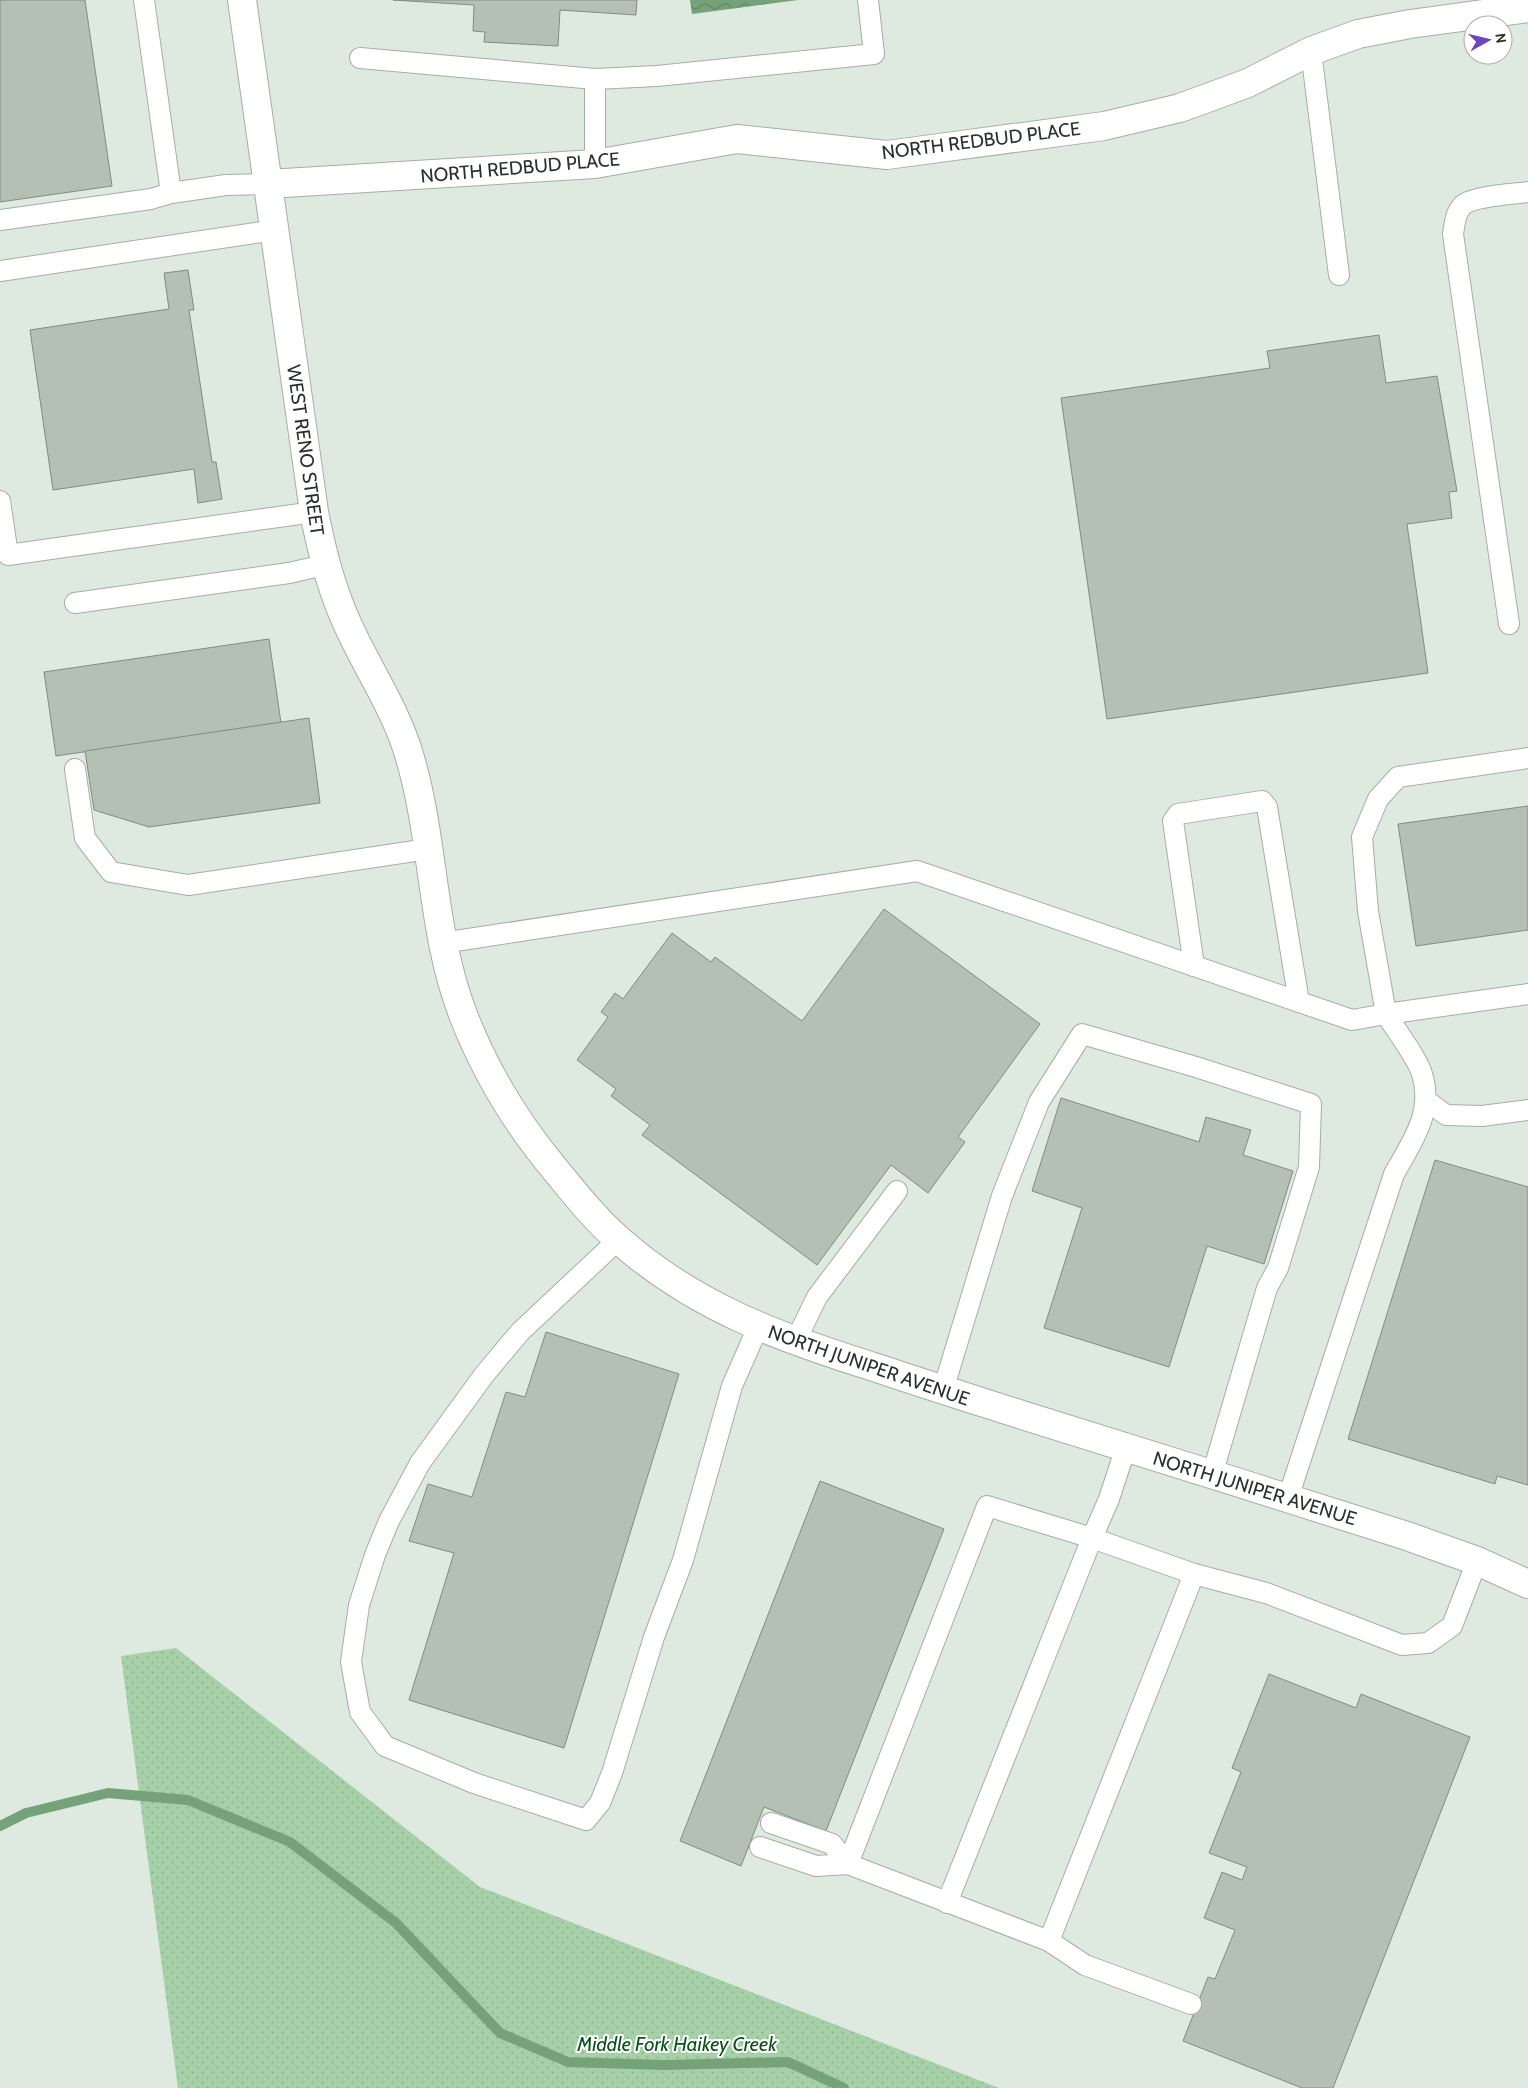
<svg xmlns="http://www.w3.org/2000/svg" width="1528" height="2088" viewBox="0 0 1528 2088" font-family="Cabin,sans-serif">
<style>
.green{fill:url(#green-dots)}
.water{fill:url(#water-waves)}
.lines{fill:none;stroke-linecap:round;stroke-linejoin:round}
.stream{stroke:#75a278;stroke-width:10}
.building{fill:#b5c0b5;stroke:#818b81}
.lane-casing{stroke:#a4afa4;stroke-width:22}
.street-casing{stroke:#a4afa4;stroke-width:30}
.lane{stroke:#fff;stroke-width:20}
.street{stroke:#fff;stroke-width:28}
.labels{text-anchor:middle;stroke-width:4;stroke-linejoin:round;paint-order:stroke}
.street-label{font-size:19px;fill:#2c312d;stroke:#fff}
.water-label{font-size:20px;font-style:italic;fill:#0b521b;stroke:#fff}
</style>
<defs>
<pattern id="green-dots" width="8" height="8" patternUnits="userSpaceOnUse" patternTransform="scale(1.25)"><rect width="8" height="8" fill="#a6d0a8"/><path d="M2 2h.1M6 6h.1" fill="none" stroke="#8fb391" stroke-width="1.8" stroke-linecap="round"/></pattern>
<pattern id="water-waves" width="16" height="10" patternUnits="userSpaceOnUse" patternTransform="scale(1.25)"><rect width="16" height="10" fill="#75a278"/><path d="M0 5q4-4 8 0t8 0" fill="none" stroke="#608563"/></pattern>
</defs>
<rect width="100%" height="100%" fill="#deeadf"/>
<polygon class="green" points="176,1648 480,1887 999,2088 178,2088 121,1656"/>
<polygon class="water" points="690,0 798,0 692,14"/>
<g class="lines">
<polyline class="stream" points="0,1826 26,1813 108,1793 188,1800 290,1842 396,1923 500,2033 568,2062 665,2065 788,2062 844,2088"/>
</g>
<g class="building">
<polygon points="0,0 85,0 112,186 0,202"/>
<polygon points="393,0 637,0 636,15 560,10 558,46 484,42 485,32 473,31 474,5"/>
<polygon points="188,270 194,310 189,310 212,462 216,462 222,499 198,503 194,469 53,490 30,330 169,309 164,273"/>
<polygon points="1379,335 1386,383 1437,376 1457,491 1449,492 1452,518 1407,524 1428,673 1107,719 1061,398 1270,368 1267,351"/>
<polygon points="269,639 281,723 56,756 44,672"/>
<polygon points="309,718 320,803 149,827 94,810 85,751"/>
<polygon points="1528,806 1528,930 1416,946 1398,824"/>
<polygon points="884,909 1040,1024 958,1137 965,1142 928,1193 891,1165 817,1265 642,1135 650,1125 611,1096 616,1089 577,1060 608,1017 601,1012 615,993 623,999 672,933 711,962 715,957 802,1021"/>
<polygon points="1061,1098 1199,1142 1206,1117 1251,1130 1243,1155 1293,1171 1264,1264 1207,1246 1169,1367 1044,1328 1082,1208 1032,1191"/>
<polygon points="1435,1160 1528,1187 1528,1485 1497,1476 1495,1484 1348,1439"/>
<polygon points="546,1332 679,1374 564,1748 409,1700 454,1553 409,1541 428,1484 472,1497 506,1392 525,1397"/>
<polygon points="820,1481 944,1529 826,1831 764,1807 741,1866 680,1841"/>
<polygon points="1269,1674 1356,1708 1361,1694 1470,1737 1333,2088 1302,2088 1183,2041 1208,1977 1215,1979 1235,1930 1204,1918 1222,1872 1242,1880 1247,1867 1209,1853 1241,1772 1232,1768"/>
</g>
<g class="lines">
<g class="lane-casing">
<g id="lane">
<polyline points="144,0 171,193 226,185 268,184"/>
<polyline points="1311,51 1339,275"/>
<polyline points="360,58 595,79 657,76 874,54 868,0"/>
<polyline points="595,79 595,164"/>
<polyline points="0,220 151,199 171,193"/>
<polyline points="0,271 275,230"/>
<polyline points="0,501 8,555 314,512"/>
<polyline points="75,603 289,573 324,565"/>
<path d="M1509,624L1453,234C1455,223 1455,213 1463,205C1474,196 1513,194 1528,192"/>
<polyline points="1528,758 1398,777 1378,799 1362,837 1368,911 1386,1014 1528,994"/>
<polyline points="75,769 85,838 111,872 188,885 428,849"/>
<path d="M442,943L917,871L1352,1020L1386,1014C1395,1029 1418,1059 1422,1074C1434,1112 1412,1142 1394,1174L1288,1498"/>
<polyline points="1194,966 1173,821 1178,814 1262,801 1267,807 1299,1002"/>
<polyline points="1427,1101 1446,1115 1482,1116 1528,1110"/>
<polyline points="618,1240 520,1332 484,1375 420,1463 389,1521 375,1555 359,1605 351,1662 360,1712 385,1746 474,1783 586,1820 600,1803 612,1773 654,1637 683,1560 732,1386 758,1327"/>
<polyline points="795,1342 817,1297 897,1191"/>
<polyline points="943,1390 1002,1196 1039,1102 1082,1034 1196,1067 1311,1104 1309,1167 1278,1268 1267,1288 1212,1475"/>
<polyline points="1126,1447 1109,1499 1092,1538 1194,1574 1266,1593 1402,1645 1428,1643 1452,1626 1477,1561"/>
<polyline points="771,1823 832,1844 848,1864 987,1506 1092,1538 947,1903"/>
<polyline points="760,1847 816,1866 848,1864 1049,1941 1085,1965 1191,2004"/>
<polyline points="1049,1941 1194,1574"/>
</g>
</g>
<g class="street-casing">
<g id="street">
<path d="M242,0L314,512C323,557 333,596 354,638C373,677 398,715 410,758C435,843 431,934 464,1017C486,1073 519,1127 558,1173C577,1196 596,1220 619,1240C696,1308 781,1338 877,1368C924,1384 972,1399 1019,1414C1148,1454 1278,1495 1407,1536L1477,1561L1528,1584"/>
<polyline points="268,184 595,164 737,139 887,155 1104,126 1180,108 1248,83 1311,51 1358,34 1410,24 1528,8"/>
</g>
</g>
<use href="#lane" class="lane"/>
<use href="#street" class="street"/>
</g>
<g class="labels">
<g class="street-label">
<text transform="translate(981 140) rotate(-7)" y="7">NORTH REDBUD PLACE</text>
<text transform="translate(520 167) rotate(-5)" y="7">NORTH REDBUD PLACE</text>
<text transform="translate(306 450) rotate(82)" y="7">WEST RENO STREET</text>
<text transform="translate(869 1365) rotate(19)" y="7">NORTH JUNIPER AVENUE</text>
<text transform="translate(1255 1488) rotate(17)" y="7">NORTH JUNIPER AVENUE</text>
</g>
<g class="water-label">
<text x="677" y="2051">Middle Fork Haikey Creek</text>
</g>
</g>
<g transform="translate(1488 40) rotate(82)"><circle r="24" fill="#ffffff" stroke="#abadab"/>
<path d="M0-4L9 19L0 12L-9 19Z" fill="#7044bc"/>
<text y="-8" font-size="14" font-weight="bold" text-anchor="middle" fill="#2c312d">N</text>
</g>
</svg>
